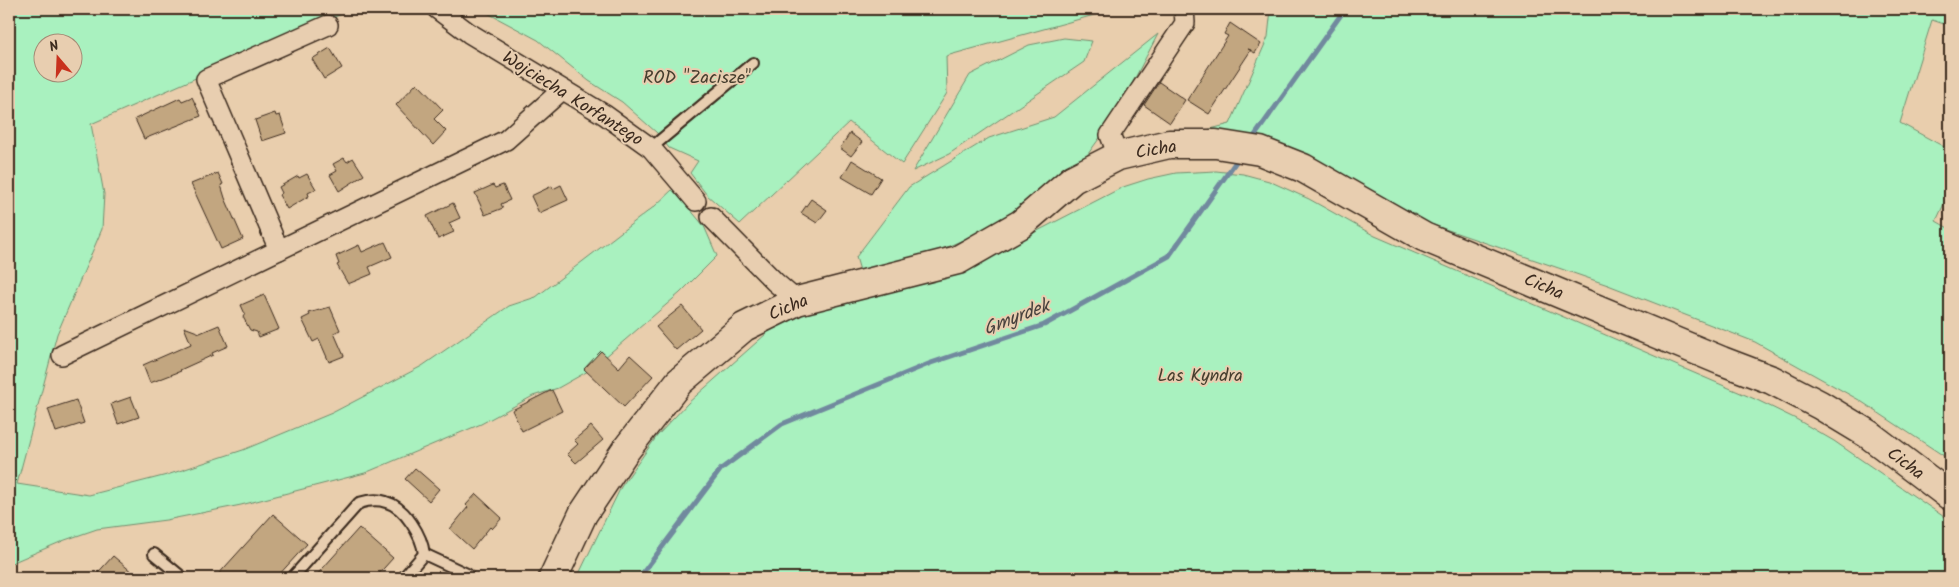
<svg xmlns="http://www.w3.org/2000/svg" width="1959" height="587" viewBox="0 0 1959 587" font-family="Kalam,sans-serif">
<style>
.green{fill:#a9f1bf;stroke:#728e6e;fill-rule:evenodd}
.lines{fill:none;stroke-linecap:round;stroke-linejoin:round}
.stream{stroke:#71899e;stroke-width:5}
.building{fill:#c2a680;stroke:#3b2a1e}
.lane-casing{stroke:#3b2a1e;stroke-width:14}
.street-casing{stroke:#3b2a1e;stroke-width:22}
.secondary-casing{stroke:#3b2a1e;stroke-width:31}
.lane{stroke:#e8ceb0;stroke-width:10}
.street{stroke:#e8ceb0;stroke-width:19}
.secondary{stroke:#e8ceb0;stroke-width:28}
.labels{text-anchor:middle;stroke-width:4;stroke-linejoin:round;paint-order:stroke}
.park-label{font-size:18px;fill:#463e2e;stroke:#e8ceb0}
.street-label{font-size:18px;fill:#3b2a1e;stroke:#e8ceb0}
.water-label{font-size:19px;font-style:italic;fill:#48423e;stroke:#e8ceb0}
</style>
<rect width="100%" height="100%" fill="#e9cead"/>
<filter id="ink" filterUnits="userSpaceOnUse"><feTurbulence type="fractalNoise" baseFrequency=".02" numOctaves="2"/><feDisplacementMap in="SourceGraphic" scale="10" xChannelSelector="R" yChannelSelector="G"/><feConvolveMatrix kernelMatrix="1 2 1 2 8 2 1 2 1" color-interpolation-filters="sRGB"/></filter>
<g filter="url(#ink)">
<g class="green">
<path d="M9,9H353L91,124L104,194L102,229L57,334L17,484L89,495L167,475L243,450L332,413L422,366L509,306L536,297L655,206L673,189L704,226L717,256L680,293L590,370L558,388L533,396L481,424L365,473L241,505L166,520L97,529L65,540L9,564ZM42,42H72V72H42Z"/>
<polygon points="480,9 1116,9 946,56 947,93 902,164 849,122 740,224 707,195 690,173 698,161 669,148 657,133 622,102 589,81 538,40"/>
<polygon points="1271,9 1950,9 1950,26 1932,20 1900,123 1950,150 1950,191 1936,221 1950,229 1950,460 1859,400 1755,342 1608,285 1419,220 1347,180 1330,166 1300,154 1171,139 1230,124 1268,37"/>
<polygon points="1158,34 1134,80 1104,132 1085,158 1011,219 924,257 861,274 856,257 909,187 989,138 1054,117"/>
<polygon points="1064,38 1092,41 1084,62 949,154 913,171 970,75 1029,45"/>
<polygon points="1216,171 1243,174 1269,181 1309,199 1375,236 1757,400 1796,419 1834,441 1950,521 1950,578 577,578 621,487 657,436 688,403 792,311 866,290 937,280 981,260 1123,187 1148,179 1176,173"/>
</g>
<g class="lines">
<g class="stream">
<polyline points="1251,141 1345,9"/>
<polyline points="639,578 721,469 782,424 931,363 1044,325 1169,256 1240,156"/>
</g>
</g>
<g class="building">
<polygon points="1230,23 1261,44 1255,53 1248,49 1251,50 1209,114 1187,100 1228,36 1224,34"/>
<polygon points="330,48 342,68 324,79 312,59"/>
<polygon points="1159,82 1185,100 1170,123 1144,105"/>
<polygon points="417,83 443,110 434,119 446,131 433,145 396,105"/>
<polygon points="192,97 201,116 144,139 135,119 180,98 182,101"/>
<polygon points="275,113 276,116 280,115 286,133 262,141 255,120"/>
<polygon points="850,133 862,142 851,156 840,148"/>
<polygon points="344,158 347,162 353,158 364,175 339,191 330,175 337,171 333,164"/>
<polygon points="852,160 881,178 871,194 842,177"/>
<polygon points="218,173 223,184 221,185 225,198 243,239 221,249 191,184"/>
<polygon points="307,174 316,189 308,193 309,196 287,209 279,195 282,193 279,187 298,176 299,178"/>
<polygon points="493,185 495,188 503,185 510,200 501,204 503,208 485,215 475,193"/>
<polygon points="561,185 568,200 539,213 531,196 552,186 553,189"/>
<polygon points="811,199 827,210 817,223 801,213"/>
<polygon points="453,203 460,218 449,223 454,232 438,239 427,216"/>
<polygon points="385,242 392,257 369,267 372,274 348,284 337,265 339,264 336,256 359,245 362,252"/>
<polygon points="264,295 279,329 259,337 257,332 250,330 243,317 245,314 241,305"/>
<polygon points="682,306 701,329 676,350 656,327"/>
<polygon points="330,307 340,330 334,333 344,356 329,362 319,339 313,342 302,319 310,315 309,313"/>
<polygon points="219,325 228,346 212,353 213,355 180,370 181,371 150,383 143,365 191,344 184,327 200,333"/>
<polygon points="601,351 619,368 630,355 653,376 624,407 584,369"/>
<polygon points="552,390 562,411 522,431 512,410"/>
<polygon points="131,397 139,417 118,424 111,404"/>
<polygon points="76,400 84,423 56,432 48,409"/>
<polygon points="591,426 603,440 576,463 567,454 578,444 574,440"/>
<polygon points="415,468 439,489 429,501 405,479"/>
<polygon points="476,494 502,518 492,529 490,527 472,549 450,529 468,507 466,505"/>
<polygon points="273,514 307,544 276,578 215,578"/>
<polygon points="359,528 393,558 375,578 314,578"/>
<polygon points="113,556 139,578 93,578"/>
</g>
<g class="lines">
<g class="lane-casing">
<g id="lane">
<polyline points="651,148 753,63"/>
<polyline points="154,554 183,578"/>
<path d="M292,578L359,503C369,500 377,499 386,502C405,507 422,536 424,554"/>
<polyline points="403,578 424,554 467,574"/>
</g>
</g>
<g class="street-casing">
<g id="street">
<polyline points="437,9 469,33 605,115 651,148 696,201"/>
<polyline points="1118,156 1110,135 1185,23 1184,9"/>
<polyline points="711,217 775,282 797,301"/>
<polyline points="279,250 206,79 328,25"/>
<polyline points="62,355 506,140 562,90"/>
</g>
</g>
<g class="secondary-casing">
<polyline id="secondary" points="553,578 583,514 625,451 679,382 744,327 797,301 958,260 1021,224 1073,179 1118,156 1169,144 1216,144 1260,151 1303,168 1424,237 1722,361 1772,380 1820,405 1868,434 1950,496"/>
</g>
<use href="#lane" class="lane"/>
<use href="#street" class="street"/>
<use href="#secondary" class="secondary"/>
</g>
</g>
<g class="labels">
<g class="park-label">
<text x="697" y="83">ROD "Zacisze"</text>
<text x="1200" y="381">Las Kyndra</text>
</g>
<g class="street-label">
<text transform="translate(573 98) rotate(32)" y="6">Wojciecha Korfantego</text>
<text transform="translate(1156 149) rotate(-9)" y="6">Cicha</text>
<text transform="translate(1544 286) rotate(23)" y="6">Cicha</text>
<text transform="translate(788 307) rotate(-23)" y="6">Cicha</text>
<text transform="translate(1906 463) rotate(37)" y="6">Cicha</text>
</g>
<g class="water-label">
<text transform="translate(1016 316) rotate(-21)" y="7">Gmyrdek</text>
</g>
</g>
<rect width="1959" height="587" fill="none" stroke="#e8ceb0" stroke-width="30"/>
<rect x="15" y="15" width="1929" height="557" fill="none" stroke="#3b2a1e" stroke-width="2" filter="url(#ink)"/>
<g transform="translate(58 58) rotate(341)"><circle r="24" fill="#e8ceb0" stroke="#a38c76"/>
<path d="M0-4L9 19L0 12L-9 19Z" fill="#c8321e"/>
<text y="-8" font-size="14" font-weight="bold" text-anchor="middle" fill="#3b2a1e">N</text>
</g>
</svg>
